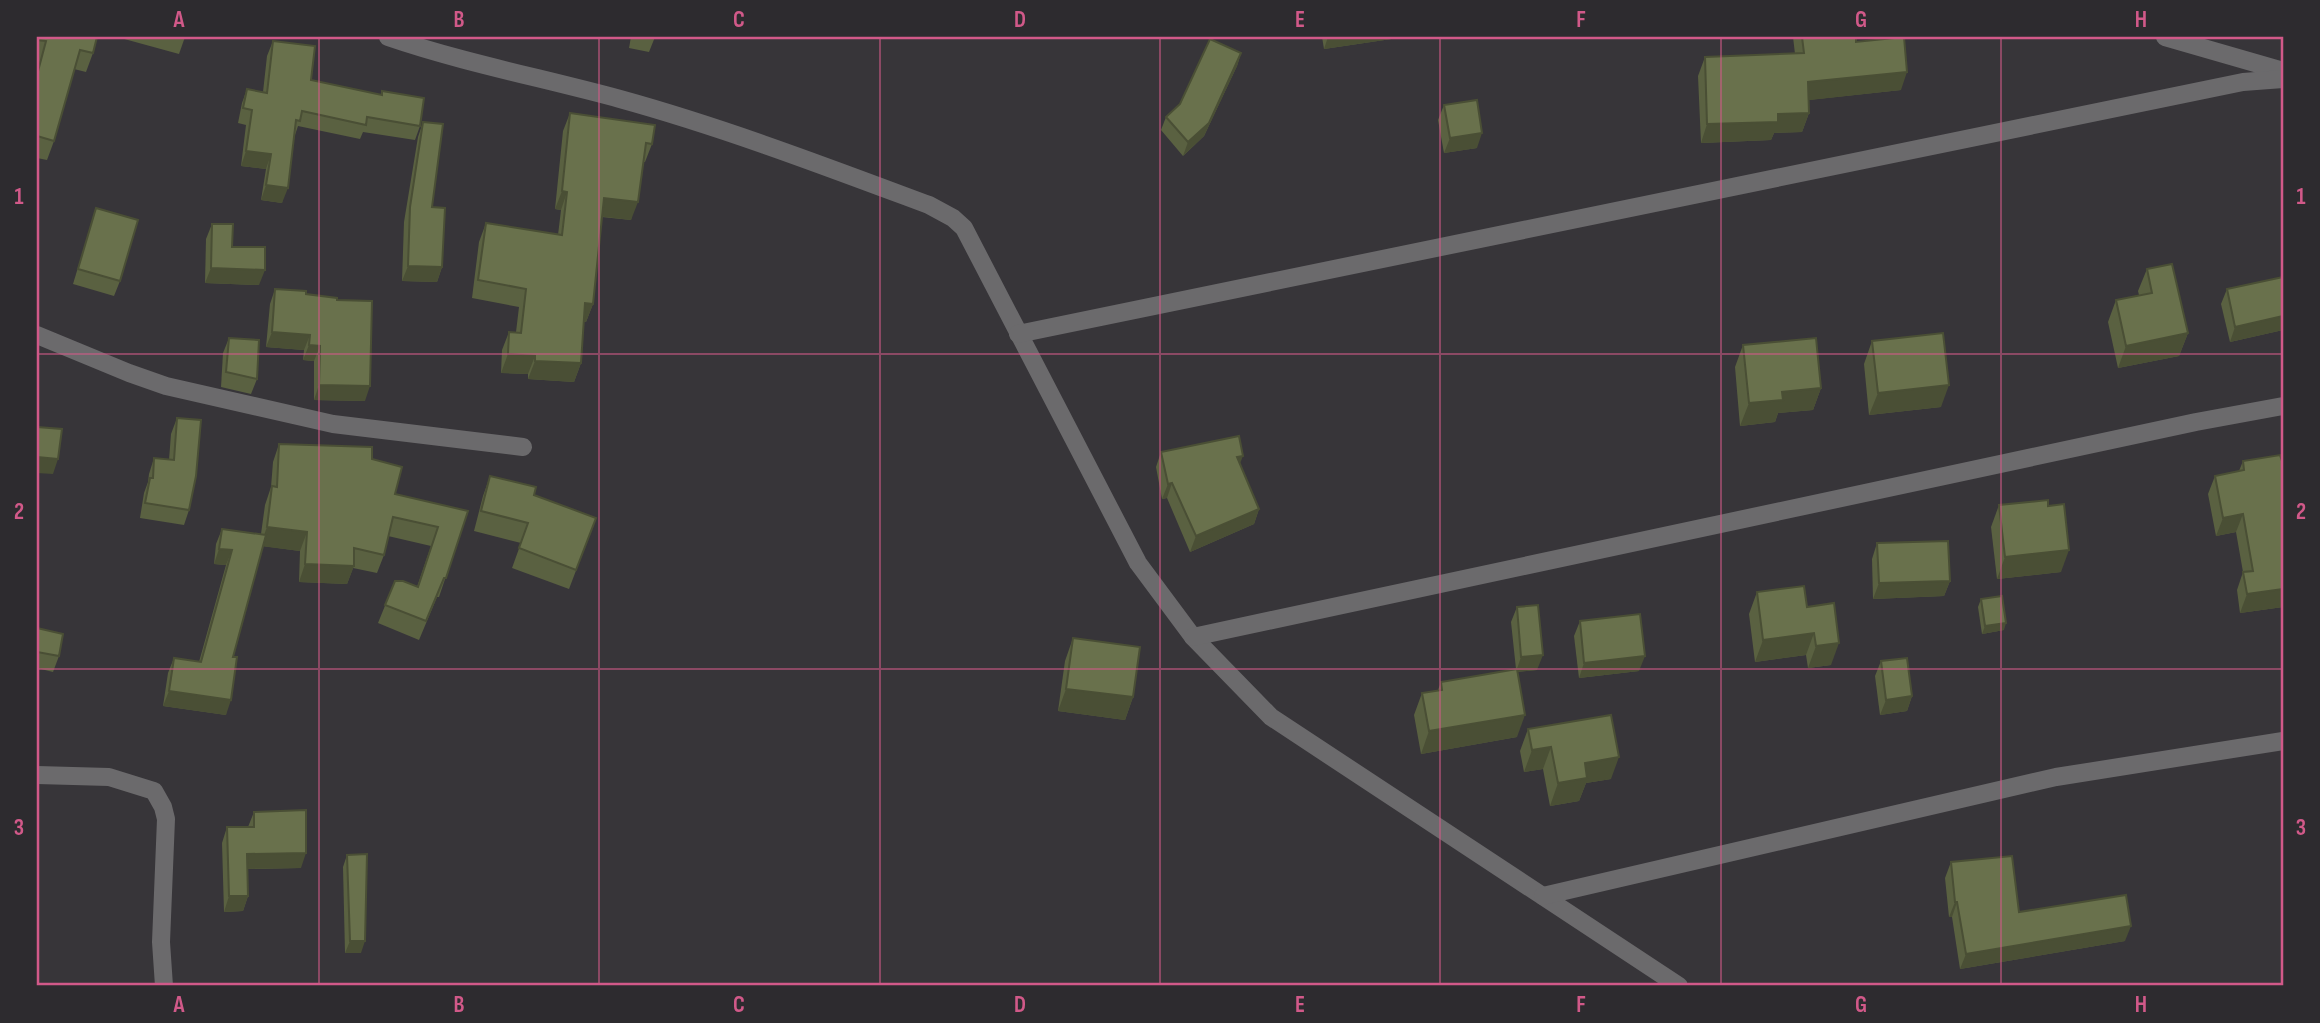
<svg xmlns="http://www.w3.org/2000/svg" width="2320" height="1023" viewBox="0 0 2320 1023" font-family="'Sofia Sans Condensed',sans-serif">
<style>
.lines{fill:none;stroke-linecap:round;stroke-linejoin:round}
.minor{stroke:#6b6a6c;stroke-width:18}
.wall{fill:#5a6141}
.shaded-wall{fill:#4a4f35}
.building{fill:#69714c;stroke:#4a4f35;stroke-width:2}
.grid{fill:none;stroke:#d15989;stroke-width:2;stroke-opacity:0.55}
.neatline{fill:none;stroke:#d15989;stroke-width:2.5}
.grid-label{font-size:23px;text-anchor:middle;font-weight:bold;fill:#d15989}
</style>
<rect width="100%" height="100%" fill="#373539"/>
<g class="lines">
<g class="minor">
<path d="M388,37C464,63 543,78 620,99C725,128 827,167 929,205L953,218L964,228L1138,563L1193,637L1271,717L1679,986"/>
<polyline points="2165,37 2283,71"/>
<polyline points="1018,334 2243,82 2283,79"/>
<polyline points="37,335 129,373 166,386 333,424 523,447"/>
<polyline points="1193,637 2196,422 2283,406"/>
<polyline points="37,775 109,777 154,791 163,807 166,819 161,942 164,986"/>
<polyline points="1543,896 2056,777 2283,741"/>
</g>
</g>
<g class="wall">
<polygon points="37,37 93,53 86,72 74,69 54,141 47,160 37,158 37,70 39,61 37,60"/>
<polygon points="117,37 185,37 179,54"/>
<polygon points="631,37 655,37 649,52 629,48"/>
<polygon points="1322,37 1398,37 1398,38 1324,49"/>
<polygon points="1793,37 1856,37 1856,42 1901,90 1808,100 1809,113 1802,132 1774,133 1771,140 1701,143 1698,76 1705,57 1795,54"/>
<polygon points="273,41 311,80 381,95 382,91 420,126 415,140 363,132 360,139 298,126 295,135 282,203 261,200 266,169 241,166 246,125 238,123 242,103 247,89 263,92 267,56"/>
<polygon points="1241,53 1237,66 1204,136 1183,156 1161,130 1166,117"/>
<polygon points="1444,105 1477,148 1444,153 1438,120"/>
<polygon points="570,113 652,144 645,162 644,162 631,220 602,217 593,304 586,322 584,322 581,363 574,382 528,379 528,374 501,373 502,350 509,332 516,332 519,307 472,298 479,242 486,223 558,235 561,210 555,209 563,131"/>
<polygon points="423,122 432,207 442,267 437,282 402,281 404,222 418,137"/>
<polygon points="96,208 120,281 114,296 73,284"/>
<polygon points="212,224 232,247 259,285 205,283 206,239"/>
<polygon points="2147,269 2188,333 2179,356 2118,368 2108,322 2116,300 2139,295 2138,291"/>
<polygon points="2283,277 2283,330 2230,342 2221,304 2227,289"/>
<polygon points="275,289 337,300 365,401 314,400 314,361 303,360 304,350 266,347 270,304"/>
<polygon points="229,338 257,379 251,394 221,387 223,353"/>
<polygon points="1872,341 1941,407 1869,415 1864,364"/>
<polygon points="1743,345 1821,388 1813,410 1778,413 1775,422 1740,426 1735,367"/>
<polygon points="177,418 189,510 184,525 140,518 144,493 148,482 149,474 154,458 169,460 171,434"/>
<polygon points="279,444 372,459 395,494 468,511 439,597 437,597 419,640 378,623 395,581 417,587 431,546 388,536 384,555 377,573 353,568 347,584 299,582 300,551 263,546 233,657 226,715 163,706 168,673 174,658 199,662 226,565 214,564 216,544 222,529 261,534 265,505 271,487 273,462"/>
<polygon points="1161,452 1240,464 1259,509 1254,524 1190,552 1167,498 1162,499 1156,467"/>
<polygon points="2243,461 2283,607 2240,613 2237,590 2243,572 2236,532 2216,536 2208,494 2215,476 2239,471"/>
<polygon points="490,476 534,495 596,518 569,589 512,568 521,543 474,531 483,496"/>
<polygon points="1999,505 2048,506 2061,572 1997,579 1991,527"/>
<polygon points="1877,543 1950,581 1944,596 1873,599 1872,559"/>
<polygon points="1757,592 1807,607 1831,665 1808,668 1806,655 1755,662 1749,614"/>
<polygon points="1981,599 2004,630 1982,634 1978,607"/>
<polygon points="1517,607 1537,670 1517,672 1517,737 1421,754 1414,715 1422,693 1438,690 1441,682 1516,669 1511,622"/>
<polygon points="1580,621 1639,671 1579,678 1574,636"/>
<polygon points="37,628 59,656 53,672 37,668"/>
<polygon points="1073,638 1133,697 1125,720 1058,711 1065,661"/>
<polygon points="1881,661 1912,696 1907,711 1880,715 1875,676"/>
<polygon points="1528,729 1611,779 1586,783 1579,801 1550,806 1543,769 1524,772 1520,751"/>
<polygon points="254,812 301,868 248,869 248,896 243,911 224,912 222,843 227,827 248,827"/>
<polygon points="347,855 361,953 345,953 343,867"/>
<polygon points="1951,862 2019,912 2125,941 1960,969 1952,917 1949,917 1945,878"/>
</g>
<g class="shaded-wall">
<polygon points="1328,37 1398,37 1398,38 1324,49"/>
<polygon points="1241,53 1237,66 1204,136 1183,156 1188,142"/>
<polygon points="1907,72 1901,90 1801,101 1808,82"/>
<polygon points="1809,113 1802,132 1774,133 1771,140 1701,143 1707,124 1778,114"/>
<polygon points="1482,133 1477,148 1444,153 1450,138"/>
<polygon points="246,151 271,154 266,169 241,166"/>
<polygon points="266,185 288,188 282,203 261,200"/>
<polygon points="562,191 567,192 561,210 555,209"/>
<polygon points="604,198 638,202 631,220 597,216"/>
<polygon points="408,266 442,267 437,282 402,281"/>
<polygon points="211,268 265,270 259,285 205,283"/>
<polygon points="585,303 593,304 586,322 578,321"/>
<polygon points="2283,316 2283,330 2230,342 2235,327"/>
<polygon points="272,332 310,335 304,350 266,347"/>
<polygon points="2188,333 2179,356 2118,368 2126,346"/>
<polygon points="309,345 320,346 314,361 303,360"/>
<polygon points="508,354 535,356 528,374 501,373"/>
<polygon points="535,361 581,363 574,382 528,379"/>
<polygon points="319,385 370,386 365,401 314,400"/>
<polygon points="1949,385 1941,407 1869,415 1878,393"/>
<polygon points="1821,388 1813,410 1778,413 1775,422 1740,426 1749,403 1782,392"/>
<polygon points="1243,456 1237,471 1237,457"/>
<polygon points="37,457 58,459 53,474 37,473"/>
<polygon points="1172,483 1167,498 1162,499 1168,484"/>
<polygon points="1259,509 1254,524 1190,552 1196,536"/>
<polygon points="2243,514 2236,532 2216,536 2223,518"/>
<polygon points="267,527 307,532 300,551 260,546"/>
<polygon points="219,549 232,550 226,565 214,564"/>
<polygon points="2069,550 2061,572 1997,579 2005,557"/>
<polygon points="305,564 354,566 347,584 299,582"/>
<polygon points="1950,581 1944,596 1873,599 1879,583"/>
<polygon points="2283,589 2283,607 2240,613 2247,594"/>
<polygon points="2006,623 2004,630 1982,634 1985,626"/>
<polygon points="1814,633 1806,655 1755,662 1763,640"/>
<polygon points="1839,643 1831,665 1808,668 1816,646"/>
<polygon points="1543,655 1537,670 1516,672 1521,657"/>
<polygon points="1645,656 1639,671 1579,678 1584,663"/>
<polygon points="1066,689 1133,697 1125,720 1058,711"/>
<polygon points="169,691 231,700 226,715 163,706"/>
<polygon points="1912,696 1907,711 1880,715 1886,700"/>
<polygon points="1525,715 1517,737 1421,754 1429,731"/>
<polygon points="1551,747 1543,769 1524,772 1532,750"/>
<polygon points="1619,757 1611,779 1586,783 1579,801 1550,806 1558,783 1585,763"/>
<polygon points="306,853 301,868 242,869 247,854"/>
<polygon points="229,896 248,896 243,911 224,912"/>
<polygon points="1955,902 1957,902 1952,917 1949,917"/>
<polygon points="2131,926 2125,941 1960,969 1966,954"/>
<polygon points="350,941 365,941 361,953 345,953"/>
</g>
<g class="building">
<polygon points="37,37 97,37 93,53 80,50 54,141 37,136 37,75 46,41 37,40"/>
<polygon points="1802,37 1856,37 1856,42 1904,37 1907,72 1808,82 1809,113 1778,114 1778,122 1707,124 1705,57 1804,53"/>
<polygon points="1210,39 1241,53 1209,123 1188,142 1166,117 1180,104"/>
<polygon points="273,41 315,46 311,80 382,95 382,91 424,98 420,126 367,117 366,125 302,111 300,121 296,120 288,188 266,185 271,154 246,151 252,110 243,108 247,89 267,93"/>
<polygon points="1477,100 1482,133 1450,138 1444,105"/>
<polygon points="570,113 655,125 652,144 646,143 638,202 604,198 593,304 585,303 581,363 535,361 535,356 508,354 509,332 521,333 526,289 478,280 486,223 562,235 567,192 562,191"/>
<polygon points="423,122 443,124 432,207 445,208 442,267 408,266 410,207"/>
<polygon points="96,208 138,220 120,281 78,269"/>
<polygon points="212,224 233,224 232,247 265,247 265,270 211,268"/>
<polygon points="2172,264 2188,333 2126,346 2116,300 2152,293 2147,269"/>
<polygon points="2283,277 2283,316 2235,327 2227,289"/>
<polygon points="275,289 306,291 306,294 337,298 337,300 372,301 370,386 319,385 320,346 309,345 310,335 272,332"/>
<polygon points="1943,333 1949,385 1878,393 1872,341"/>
<polygon points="229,338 259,340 257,379 226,372"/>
<polygon points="1816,338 1821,388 1782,392 1783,400 1749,403 1743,345"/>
<polygon points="177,418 201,420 196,476 189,510 145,503 150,478 153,478 154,458 174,460"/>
<polygon points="37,427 62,429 58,459 37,457"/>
<polygon points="1239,436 1243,456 1237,457 1259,509 1196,536 1172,483 1168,484 1161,452"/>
<polygon points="279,444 372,447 372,459 402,467 395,494 468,511 446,578 444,578 426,621 385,605 395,581 403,581 418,587 438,527 393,517 384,555 354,548 354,566 305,564 307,532 267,527 272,486 277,487"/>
<polygon points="2280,455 2282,461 2283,461 2283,589 2247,594 2243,572 2253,571 2243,514 2223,518 2215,476 2244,470 2243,461"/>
<polygon points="490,476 536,487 534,495 596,518 576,570 519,548 528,523 481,511"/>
<polygon points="2048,500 2048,506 2064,504 2069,550 2005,557 1999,505"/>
<polygon points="222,529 266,535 233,657 237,657 231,700 169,691 174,658 201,662 232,550 219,549"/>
<polygon points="1948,541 1950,581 1879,583 1877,543"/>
<polygon points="1804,586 1807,607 1834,603 1839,643 1816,646 1814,633 1763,640 1757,592"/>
<polygon points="2002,596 2006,623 1985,626 1981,599"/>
<polygon points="1538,605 1543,655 1521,657 1517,607"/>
<polygon points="1640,614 1645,656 1584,663 1580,621"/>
<polygon points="37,628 63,634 59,656 37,652"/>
<polygon points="1073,638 1140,647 1133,697 1066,689"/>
<polygon points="1907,658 1912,696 1886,700 1881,661"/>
<polygon points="1517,669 1525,715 1429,731 1422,693 1442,690 1441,682"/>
<polygon points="1611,715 1619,757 1585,763 1587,778 1558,783 1551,747 1532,750 1528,729"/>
<polygon points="306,810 306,853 247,854 248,896 229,896 227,827 254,827 254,812"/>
<polygon points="367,854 365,941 350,941 347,855"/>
<polygon points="2012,856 2019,912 2126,895 2131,926 1966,954 1957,902 1955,902 1951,862"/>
</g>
<path class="grid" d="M319,37V986M599,37V986M880,37V986M1160,37V986M1440,37V986M1721,37V986M2001,37V986M37,354H2283M37,669H2283"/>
<rect width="2320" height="1023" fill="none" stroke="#2d2b2f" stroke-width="77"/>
<rect x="38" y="38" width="2244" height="946" class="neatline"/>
<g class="grid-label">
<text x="179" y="27">A</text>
<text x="459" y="27">B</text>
<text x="739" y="27">C</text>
<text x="1020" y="27">D</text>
<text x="1300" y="27">E</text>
<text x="1581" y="27">F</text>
<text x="1861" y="27">G</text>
<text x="2141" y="27">H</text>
<text x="19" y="204">1</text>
<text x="2301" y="204">1</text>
<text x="19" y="519">2</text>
<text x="2301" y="519">2</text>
<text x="19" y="835">3</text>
<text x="2301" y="835">3</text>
<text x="179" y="1012">A</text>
<text x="459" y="1012">B</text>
<text x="739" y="1012">C</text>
<text x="1020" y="1012">D</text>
<text x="1300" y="1012">E</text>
<text x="1581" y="1012">F</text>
<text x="1861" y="1012">G</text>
<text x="2141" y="1012">H</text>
</g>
</svg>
